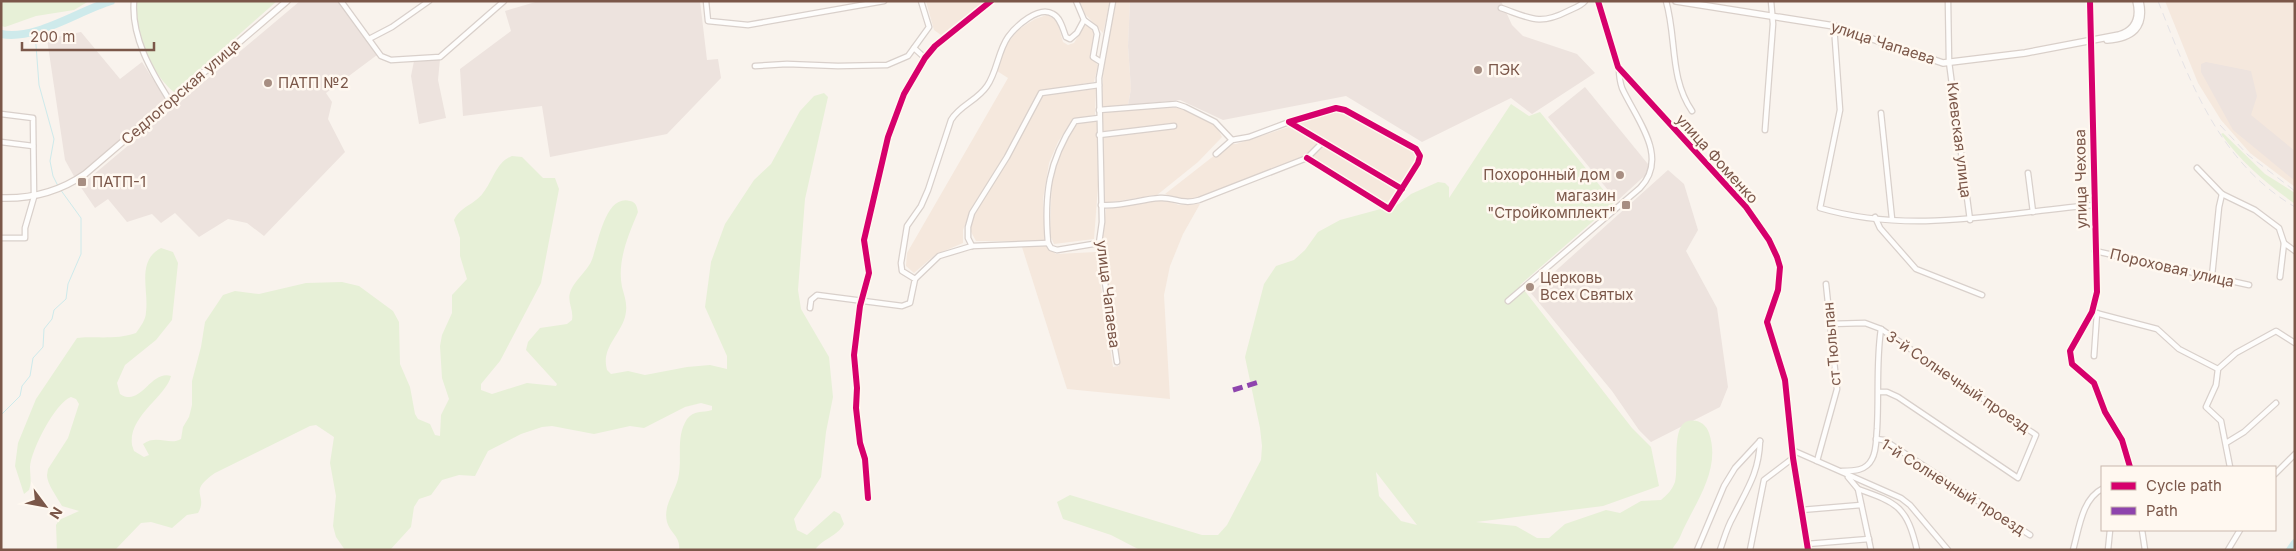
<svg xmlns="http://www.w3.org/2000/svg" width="2296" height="551" viewBox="0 0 2296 551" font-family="Inter,sans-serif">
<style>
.residential{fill:#f5e8dd}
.industrial{fill:#ede3de}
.green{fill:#e7f0d7;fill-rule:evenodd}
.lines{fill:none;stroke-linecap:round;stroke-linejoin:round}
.stream{stroke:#ceeaeb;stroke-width:1}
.river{stroke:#ceeaeb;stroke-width:8}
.street-casing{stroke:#d9d0cb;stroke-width:7}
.secondary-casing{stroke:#d9cfc9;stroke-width:8}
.street{stroke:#fefdfc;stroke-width:4.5}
.secondary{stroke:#fefdfc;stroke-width:5.5}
.rail{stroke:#e5e3e6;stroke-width:1;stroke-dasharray:8 5;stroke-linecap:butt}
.quiet{stroke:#8e44ad;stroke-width:5;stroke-dasharray:10 5;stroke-linecap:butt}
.cycleway-casing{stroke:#fff8f0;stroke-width:9}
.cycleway{stroke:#d6006c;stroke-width:6}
.poi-dot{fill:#a78e82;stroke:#fff8f0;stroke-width:2}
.labels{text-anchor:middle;stroke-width:5;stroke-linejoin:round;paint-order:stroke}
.street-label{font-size:15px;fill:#7b5749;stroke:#fff8f0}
.poi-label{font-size:15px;fill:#7b5749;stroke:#fff8f0;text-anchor:start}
</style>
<rect width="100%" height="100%" fill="#f9f3ed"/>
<g class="residential">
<polygon points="926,1 985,1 941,35 934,30"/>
<polygon points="1080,1 1110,1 1103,33 1085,14"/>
<polygon points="1116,1 1130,1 1128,46 1131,89 1128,105 1104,107 1102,104 1104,54"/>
<polygon points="2165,1 2295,1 2295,187 2250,153 2221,120 2198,83"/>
<polygon points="1047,15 1057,20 1063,42 1068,45 1074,43 1085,25 1093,29 1094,34 1091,58 1098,65 1094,82 1039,91 1004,156 970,212 963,230 963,243 935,255 914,273 906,266 907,253 1008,78 997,71 1007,44 1019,29 1035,19"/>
<polygon points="1096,89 1095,115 1073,119 1058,142 1049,163 1043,199 1045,241 976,241 970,230 974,214 1043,95"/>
<polygon points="1171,108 1184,108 1216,125 1222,137 1198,162 1157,195 1105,203 1101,111"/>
<polygon points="1335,110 1347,112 1414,151 1417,156 1401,187 1295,122"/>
<polygon points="1097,121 1098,186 1094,239 1054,244 1050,235 1052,175 1060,149 1076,123"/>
<polygon points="1289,127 1321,144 1312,154 1199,197 1182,200 1165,194 1229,144 1236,144"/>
<polygon points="1324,145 1399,189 1390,207 1311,158"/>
<polygon points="1164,200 1179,205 1200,204 1183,234 1170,266 1164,295 1170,399 1067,389 1022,247 1045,245 1056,254 1096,252 1113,367 1119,366 1102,242 1106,209"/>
</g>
<g class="industrial">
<polygon points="300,1 338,1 377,55 326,93 332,102 328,119 345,152 264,236 247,223 228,219 199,237 175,213 161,223 152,214 127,222 108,199 95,208 80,186"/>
<polygon points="539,1 700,1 707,60 718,59 721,78 667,134 550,157 542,106 463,116 460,69 511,31 505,11"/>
<polygon points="1130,1 1501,1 1512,25 1523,36 1577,54 1595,73 1532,114 1511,98 1422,142 1346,96 1223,120 1180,100 1128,105 1131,89 1128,46"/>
<polygon points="81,32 120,79 142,62 166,100 75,178 65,160 47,39"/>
<polygon points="440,59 438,80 446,118 419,124 411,76 414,61"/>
<polygon points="2206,62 2251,71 2257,96 2251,115 2295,151 2295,181 2233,130 2201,72 2201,64"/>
<polygon points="1585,87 1652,169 1617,201 1548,117"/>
<polygon points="1668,170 1684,184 1698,230 1686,251 1717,308 1728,387 1720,407 1651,442 1639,430 1612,391 1531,293"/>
</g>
<g class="green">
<polygon points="1,1 89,1 74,10 36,16 5,27 1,26"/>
<path d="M137,1H277L174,92C152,76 133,28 137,1Z"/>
<path d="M824,93L828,97L805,199L798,290L801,309L829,357L833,397L826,432L821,477L794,519L797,530L807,535L834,511L840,514L844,524C837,537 823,538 815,550H679C681,537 670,533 667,522C663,506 674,494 678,479C683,458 675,438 687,419C694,410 702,413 712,410V406L701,403L685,407L644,428L630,426L594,434L552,426L542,427L521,434L488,451L475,476L459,475L442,480L431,495L419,499L414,507L411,527L390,550H345L336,537L333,526L336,496L330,463L334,437L316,425L310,426L215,473C186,493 209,494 198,513L187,515L172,528L151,522L141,523L115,550H57L56,525L59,520L79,511L62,506C57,497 47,484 47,475L48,469L68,438L79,404L76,399L71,397C55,403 31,450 30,467C30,475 32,482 29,490L24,494L15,466L18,443L36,399L77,338C97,336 117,340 136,333C140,327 146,320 146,312C149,290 136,261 161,248L173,252L178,263L172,320L156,340L125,365L117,383L120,394C141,408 150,370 171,376C166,397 128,416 132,445L134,451L144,457L149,455L143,444C157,434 170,446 181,439L183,427L189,417L192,405V381L201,347L205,322L223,295L235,291L259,294L306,283L342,282L359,286L393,311L399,322L400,364L410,387L415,414L418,419L430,424L435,435L440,436L441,415L449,399L442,378L440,346L442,335L452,313V295L467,279L460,256V238L454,220C461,206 474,205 483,193C493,181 496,162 512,156L522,157L543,178H555L559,189L541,283L500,361L481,384V390L492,394L527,383L556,386L557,384L526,350L528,342L540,328L567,324L572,320C574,309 566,301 571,290C576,279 586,272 591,262C598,247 604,194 630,201C636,202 637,207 638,212C628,236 617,261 622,287C625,298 628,305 625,317C619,337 601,348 607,370L611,374L628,371L645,375L687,367L710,365L727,369V356L705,307L711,262L725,224L754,180L771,164L800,111L814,96Z"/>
<path d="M1511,104L1529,116L1540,112L1614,203L1520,285L1632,428L1651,447L1659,486L1603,506L1476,522L1516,526L1537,538H1549L1565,524L1606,510L1620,513L1641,501L1661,500C1667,495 1672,490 1675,482C1679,468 1671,425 1688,421C1698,419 1706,424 1709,433C1722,471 1693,505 1680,537C1678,542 1674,545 1672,550H1140L1111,535L1063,519L1057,502L1070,495L1202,535H1218L1227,525L1261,460L1262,446L1260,428L1245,357L1264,284L1276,266L1294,260L1305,250L1318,232L1340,220L1399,204L1411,194L1438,182L1445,183L1449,187V198ZM1376,472L1417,525L1401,521L1379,496Z"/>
<path d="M2223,133L2265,174L2295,193V204C2266,183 2242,163 2221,134Z"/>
</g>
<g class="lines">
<g class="stream">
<polyline points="35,32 39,85 54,139 50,161 53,176 58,186"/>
<polyline points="1,415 20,396 22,386 30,376 33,358 43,347 44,329 52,319 54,310 66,299 68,284 81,254 81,218 60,189"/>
</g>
<g class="river">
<path d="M1,34C35,41 78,11 111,1"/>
<polyline points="2290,550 2295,543"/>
</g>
<g class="street-casing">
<g id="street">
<path d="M134,1C131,37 151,71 170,101"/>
<polyline points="341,1 381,56 391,60 440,57 504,1"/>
<polyline points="706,1 708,21 748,25 884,1"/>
<polyline points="1076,1 1084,20 1095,28 1097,34 1093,57 1101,62"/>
<polyline points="1113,1 1099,78 1102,222 1099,243 1117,362"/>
<polyline points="1598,1 1618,67 1746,207 1769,240 1777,257 1780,267 1778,290 1767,322 1785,380 1793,458 1808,550"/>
<path d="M1666,1C1677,39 1669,77 1692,111"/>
<polyline points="1948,1 1949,62 1970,220"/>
<polyline points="2090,1 2097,292 2092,312 2070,351 2072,364 2094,383 2105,412 2122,440 2130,467"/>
<path d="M1501,8C1530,18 1539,26 1568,11C1574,8 1581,6 1585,1"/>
<path d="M1834,26L1840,110L1820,208C1912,235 2001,213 2094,205"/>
<polyline points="369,39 392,27 429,1"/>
<polyline points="914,48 925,58"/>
<polyline points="755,66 787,64 838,66 887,65 908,56 929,27 921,1"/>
<polyline points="1099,110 1176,104 1185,107 1215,122 1232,140"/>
<polyline points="1881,113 1892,219"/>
<polyline points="1,114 33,118 34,197 25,228 25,238 1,238"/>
<polyline points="1765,130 1773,24 1771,1"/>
<polyline points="1099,135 1174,126"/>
<polyline points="1,142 33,146"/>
<polyline points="1216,154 1232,140 1249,137 1289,122"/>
<polyline points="1307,158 1389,209 1418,163 1420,156 1416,149 1345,110 1336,108 1289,122 1402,189"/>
<polyline points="2197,168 2222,194 2255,210 2279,228 2284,243 2295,251"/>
<polyline points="2028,173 2033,212"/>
<path d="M1101,205C1122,207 1140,199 1160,198C1175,197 1181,205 1199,200L1307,158L1323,142"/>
<polyline points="1875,217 1880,228 1916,269 1982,295"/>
<path d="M1048,243C1044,195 1048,162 1075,121L1099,118"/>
<polyline points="1048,243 1051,248 1057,250 1099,243"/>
<polyline points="972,246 968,238 968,227 972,213 1007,157 1041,93 1099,85"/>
<polyline points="2095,251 2249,285"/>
<polyline points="2212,276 2219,207 2222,194"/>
<polyline points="2280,277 2284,243"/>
<polyline points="915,279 939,256 972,246 1048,243"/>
<path d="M1508,301L1640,188C1670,157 1636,119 1622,88C1620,82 1619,74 1619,68"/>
<path d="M810,308L811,300L817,295L902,306L910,303L915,279L902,271L901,263L907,226L921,206L928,190L951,120C960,105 977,101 987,86C997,72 998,51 1008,37C1016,26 1039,5 1053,14C1061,18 1063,30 1066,37L1070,39L1077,33L1084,20"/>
<polyline points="2092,312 2157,329 2179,349 2218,369"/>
<polyline points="1829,324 1865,323 1881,329 2036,435 2018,478 1898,397 1887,392 1879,392"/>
<polyline points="2094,356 2097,313"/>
<polyline points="1876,439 1884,440 2030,535"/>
<polyline points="2226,443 2244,432 2276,403"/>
<polyline points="1792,450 1901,498 1910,505 1948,550"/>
<polyline points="1817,461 1837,389 1826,284"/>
<polyline points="2230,467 2221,421 2206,407 2216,385 2218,369 2236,353 2276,331 2295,343"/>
<path d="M1842,471C1854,471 1866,471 1872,459C1877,450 1876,438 1877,429C1879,396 1876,361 1881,329"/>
<polyline points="2275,474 2295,454"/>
<polyline points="1848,477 1858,489 1871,550"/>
<path d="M1858,489C1898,503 1907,507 1917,550"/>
<polyline points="868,498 865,459 860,443 856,408 857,388 854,355 860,306 869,273 864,240 888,137 904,94 925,58 935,46 991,1"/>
<polyline points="1801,510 1861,505"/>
<polyline points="2142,530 2145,550"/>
<polyline points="1807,544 1869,539"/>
<polyline points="1697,550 1724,486 1735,468 1760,441"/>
<path d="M1720,550C1724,539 1727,527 1733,517C1747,489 1759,473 1760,441"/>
<polyline points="1750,550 1764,480 1793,458"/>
<path d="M2073,550C2079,529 2082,499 2102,489"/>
<polyline points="2108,550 2110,530"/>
<polyline points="2228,550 2240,530"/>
</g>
</g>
<g class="secondary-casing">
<g id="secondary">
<path d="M1676,1L1834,26L1943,63L2025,53L2119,35C2136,30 2140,17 2136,1"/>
<path d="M2107,40C2132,38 2146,28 2140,1"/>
<path d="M1,198C32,199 59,192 85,174L287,1"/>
</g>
</g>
<use href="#street" class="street"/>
<use href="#secondary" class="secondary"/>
<g class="rail">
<path d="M2158,1C2189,79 2218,162 2295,207"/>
<polyline points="2220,125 2248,155 2295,191"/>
</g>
<polyline class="quiet" points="1233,390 1259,382"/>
<g class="cycleway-casing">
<g id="cycleway">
<polyline points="1598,1 1618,67 1746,207 1769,240 1777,257 1780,267 1778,290 1767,322 1785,380 1793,458 1808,550"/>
<polyline points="2090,1 2097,292 2092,312 2070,351 2072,364 2094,383 2105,412 2122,440 2130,467"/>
<polyline points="1307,158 1389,209 1418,163 1420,156 1416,149 1345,110 1336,108 1289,122 1402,189"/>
<polyline points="868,498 865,459 860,443 856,408 857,388 854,355 860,306 869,273 864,240 888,137 904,94 925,58 935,46 991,1"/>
</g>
</g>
<use href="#cycleway" class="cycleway"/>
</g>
<g class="poi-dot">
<circle cx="1478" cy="70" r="5"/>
<circle cx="268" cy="83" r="5"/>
<circle cx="1620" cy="175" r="5"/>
<rect x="77" y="177" width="10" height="10" rx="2.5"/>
<rect x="1621" y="200" width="10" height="10" rx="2.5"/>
<circle cx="1530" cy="287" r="5"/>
</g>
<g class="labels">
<g class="street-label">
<text transform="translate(1883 43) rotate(18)" y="5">улица Чапаева</text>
<text transform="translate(181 92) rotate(-41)" y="5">Седлогорская улица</text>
<text transform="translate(1959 140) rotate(83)" y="5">Киевская улица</text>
<text transform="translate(1717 159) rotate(48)" y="5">улица Фоменко</text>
<text transform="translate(2081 179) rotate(-91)" y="5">улица Чехова</text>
<text transform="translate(2172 268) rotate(13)" y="5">Пороховая улица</text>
<text transform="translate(1108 294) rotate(83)" y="5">улица Чапаева</text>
<text transform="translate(1832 344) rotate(-95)" y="5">ст Тюльпан</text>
<text transform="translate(1958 382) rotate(34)" y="5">3-й Солнечный проезд</text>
<text transform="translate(1953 487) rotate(32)" y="5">1-й Солнечный проезд</text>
</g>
<g class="poi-label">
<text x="1488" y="75">ПЭК</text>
<text x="278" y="88">ПАТП №2</text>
<text x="1610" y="180" text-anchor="end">Похоронный дом</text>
<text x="92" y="187">ПАТП-1</text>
<text x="1616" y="201" text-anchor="end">магазин<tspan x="1616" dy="17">"Стройкомплект"</tspan></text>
<text x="1540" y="283">Церковь<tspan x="1540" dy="17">Всех Святых</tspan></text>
</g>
</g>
<rect width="2296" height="551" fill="none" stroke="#7b5749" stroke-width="5"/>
<rect x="2101" y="466" width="175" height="65" fill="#fff8f0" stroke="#cab8ad"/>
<rect x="2111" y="482" width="25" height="8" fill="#d6006c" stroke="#cab8ad"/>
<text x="2146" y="491" font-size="15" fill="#7b5749">Cycle path</text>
<rect x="2111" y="507" width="25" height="8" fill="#8e44ad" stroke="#cab8ad"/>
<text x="2146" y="516" font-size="15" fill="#7b5749">Path</text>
<g transform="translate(45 506) rotate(122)" stroke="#fff8f0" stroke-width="4" paint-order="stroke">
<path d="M0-4L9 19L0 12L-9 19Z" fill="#7b5749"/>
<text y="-8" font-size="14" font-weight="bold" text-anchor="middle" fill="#7b5749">N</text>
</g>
<path d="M22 42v8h132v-8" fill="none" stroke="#7b5749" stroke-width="2.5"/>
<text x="30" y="42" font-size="15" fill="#7b5749" stroke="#fff8f0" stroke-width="4" paint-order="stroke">200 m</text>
</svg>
